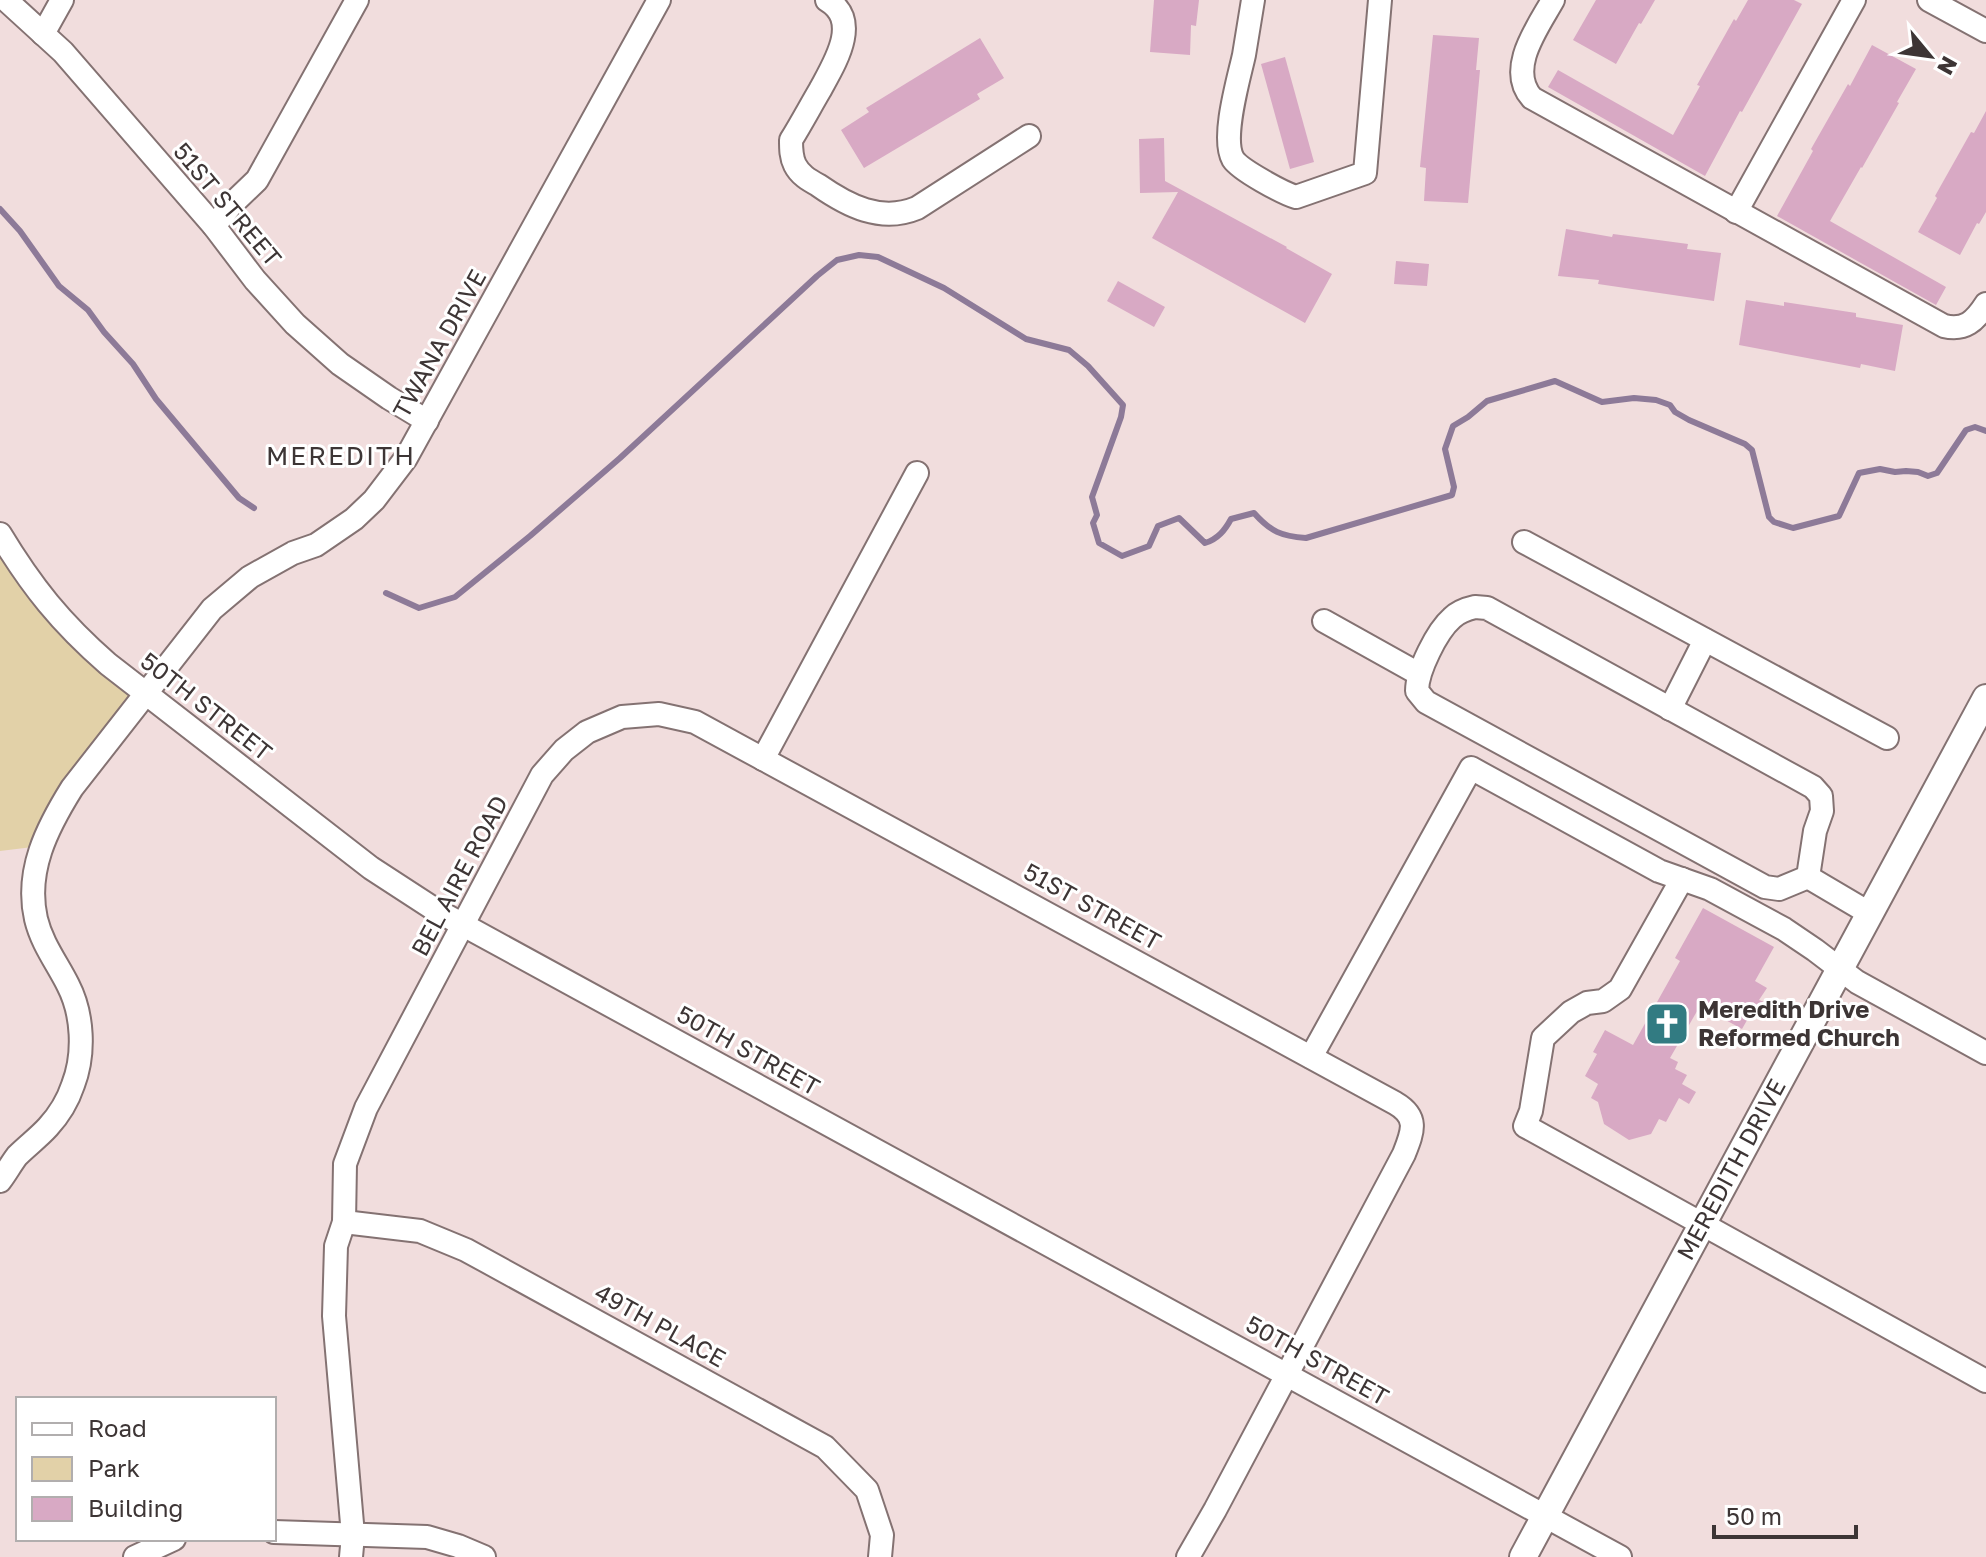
<svg xmlns="http://www.w3.org/2000/svg" width="1986" height="1557" viewBox="0 0 1986 1557" font-family="'Golos Text',sans-serif">
<style>
.green{fill:#e2d1a8}
.lines{fill:none;stroke-linecap:round;stroke-linejoin:round}
.stream{stroke:#8d7a98;stroke-width:6}
.building{fill:#d8a9c4}
.minor-casing{stroke:#847272;stroke-width:26}
.major-casing{stroke:#847272;stroke-width:30}
.minor{stroke:#fff;stroke-width:22}
.major{stroke:#fff;stroke-width:26}
.labels{text-anchor:middle;stroke-width:6;stroke-linejoin:round;paint-order:stroke}
.street-label{font-size:24px;fill:#3d3535;stroke:#fff}
.poi-label{font-size:24px;font-weight:bold;fill:#3d3535;stroke:#fff;text-anchor:start}
.neighbourhood-label{font-size:26px;letter-spacing:2px;fill:#3d3535;stroke:#fff}
</style>
<rect width="100%" height="100%" fill="#f1dddd"/>
<polygon class="green" points="0,534 16,561 146,693 41,846 0,851"/>
<g class="lines">
<g class="stream">
<polyline points="0,209 20,231 59,286 88,310 104,332 133,364 156,399 239,498 254,508"/>
<path d="M386,593L419,608L455,597L530,536L620,458L817,276L837,260L859,255L878,257L944,288L1026,339L1069,350L1088,366L1123,405L1121,417L1092,497L1097,515L1093,523L1099,543L1122,556L1149,546L1158,526L1179,518L1205,543C1218,539 1225,530 1231,519L1254,513C1271,532 1281,536 1306,538L1452,495L1454,487L1445,449L1453,426L1468,417L1487,401L1555,381L1602,402L1634,398L1656,400L1670,405L1675,412L1689,420L1745,444L1752,450L1769,517L1774,522L1793,528L1839,516L1859,473L1880,469L1895,472L1906,471L1918,472L1928,476L1937,473L1966,430L1975,427L1986,431"/>
</g>
</g>
<g class="building">
<polygon points="1154,0 1199,0 1196,26 1191,25 1190,55 1150,52"/>
<polygon points="1596,0 1655,0 1641,24 1639,23 1616,64 1573,40"/>
<polygon points="1748,0 1794,0 1802,4 1742,112 1740,111 1705,176 1548,87 1558,70 1673,135 1700,86 1697,85 1734,19 1736,21"/>
<polygon points="1433,35 1479,38 1476,70 1480,70 1468,203 1424,201 1426,168 1420,167"/>
<polygon points="980,38 1004,78 977,94 980,99 864,168 841,130 869,112 866,108"/>
<polygon points="1872,45 1916,69 1897,102 1899,103 1862,168 1861,167 1830,221 1946,287 1936,305 1777,216 1813,151 1811,149 1848,84 1850,86"/>
<polygon points="1285,57 1314,162 1290,169 1261,64"/>
<polygon points="1986,111 1986,212 1979,224 1977,223 1960,255 1918,232 1937,198 1935,196 1971,132 1974,133"/>
<polygon points="1164,138 1165,181 1287,247 1286,248 1332,274 1305,323 1152,238 1178,192 1140,193 1139,139"/>
<polygon points="1566,229 1612,237 1613,234 1688,244 1687,249 1721,253 1714,301 1598,284 1599,280 1558,276"/>
<polygon points="1396,261 1429,264 1427,286 1394,284"/>
<polygon points="1118,281 1165,307 1154,327 1107,301"/>
<polygon points="1746,300 1784,306 1784,302 1856,313 1856,317 1903,325 1895,371 1861,364 1860,368 1739,345"/>
<polygon points="1703,908 1774,947 1755,981 1767,988 1759,1000 1764,1002 1755,1018 1750,1015 1742,1029 1700,1006 1670,1058 1678,1062 1675,1069 1687,1075 1682,1084 1696,1092 1689,1104 1679,1098 1666,1122 1659,1119 1651,1134 1629,1140 1604,1124 1598,1102 1591,1098 1598,1084 1585,1076 1597,1054 1593,1052 1605,1030 1633,1045 1680,961 1675,958"/>
</g>
<g class="lines">
<g class="minor-casing">
<g id="minor">
<polyline points="6,0 63,52 214,226 255,280 295,324 340,364 389,398 427,421"/>
<path d="M827,0C862,21 834,64 820,90C810,107 801,124 791,140C791,149 791,157 795,165C800,175 809,180 818,185C848,206 881,223 917,208L1029,136"/>
<path d="M1253,0C1250,18 1247,37 1244,55C1239,78 1221,138 1233,159C1240,170 1283,193 1296,197L1365,173L1380,0"/>
<path d="M1553,0C1538,27 1506,69 1532,98L1944,326C1965,331 1975,321 1986,304"/>
<polyline points="1929,0 1986,31"/>
<polyline points="43,34 62,0"/>
<polyline points="1736,212 1854,0"/>
<polyline points="214,226 232,204 257,180 357,0"/>
<path d="M0,534C32,587 61,623 108,664L371,868L434,909L1620,1557"/>
<polyline points="1524,542 1887,738"/>
<path d="M1475,607L1487,608L1813,787L1821,796L1822,811L1815,831L1808,877L1779,889L1765,887L1426,702L1417,691C1417,671 1437,631 1452,618C1458,612 1466,609 1475,607Z"/>
<polyline points="1324,621 1419,674"/>
<polyline points="1670,709 1705,640"/>
<polyline points="763,759 917,473"/>
<polyline points="1808,877 1869,913"/>
<polyline points="1682,879 1620,989 1603,1001 1587,1003 1571,1012 1543,1038 1531,1111 1525,1126 1986,1381"/>
<polyline points="1311,1057 1471,768 1659,871 1710,889 1784,929 1815,950 1857,982 1986,1053"/>
<path d="M0,1181C6,1173 11,1164 17,1156C27,1146 39,1137 48,1127C59,1115 68,1100 73,1085C85,1054 83,1014 68,985C57,963 42,944 36,919C25,871 47,828 72,788L212,609L250,577L293,553L316,545L354,519L374,500L406,458L659,0"/>
<polyline points="344,1222 420,1231 466,1250 825,1447 867,1490 882,1535 880,1557"/>
<polyline points="274,1532 427,1537 458,1546 484,1557"/>
<polyline points="135,1557 174,1539"/>
<path d="M351,1557L353,1535L334,1316L336,1246L344,1222L345,1164L366,1108L542,775L564,750L587,732L622,717L659,714L695,722L1395,1103C1419,1117 1413,1131 1404,1154L1215,1510L1188,1557"/>
</g>
</g>
<g class="major-casing">
<g id="major">
<path id="s1" d="M1523,1557L1986,698"/>
</g>
</g>
<use href="#minor" class="minor"/>
<use href="#major" class="major"/>
</g>
<defs>
<g id="church-square" transform="scale(2.3)"><rect x="-9" y="-9" width="18" height="18" rx="4" fill="#327b82" stroke="#fff"/><path d="M-1.2-6h2.4v3.5h3.3v2.4h-3.3V6h-2.4V-.1h-3.3v-2.4h3.3Z" fill="#fff"/></g>
</defs>
<g fill-rule="evenodd">
<use href="#church-square" x="1667" y="1024"/>
</g>
<g class="labels">
<g class="street-label">
<text transform="translate(227 205) rotate(50)" y="8">51ST STREET</text>
<text transform="translate(440 344) rotate(-61)" y="8">TWANA DRIVE</text>
<text transform="translate(206 707) rotate(38)" y="8">50TH STREET</text>
<text transform="translate(460 876) rotate(-62)" y="8">BEL AIRE ROAD</text>
<text transform="translate(1092 907) rotate(29)" y="8">51ST STREET</text>
<text transform="translate(748 1051) rotate(29)" y="8">50TH STREET</text>
<text dy="8" stroke="none"><textPath href="#s1" startOffset="440">MEREDITH DRIVE</textPath></text>
<text transform="translate(660 1326) rotate(29)" y="8">49TH PLACE</text>
<text transform="translate(1317 1361) rotate(29)" y="8">50TH STREET</text>
</g>
<g class="poi-label">
<text x="1698" y="1018">Meredith Drive<tspan x="1698" dy="28">Reformed Church</tspan></text>
</g>
<g class="neighbourhood-label">
<text x="341" y="465">MEREDITH</text>
</g>
</g>
<rect x="16" y="1397" width="260" height="144" fill="#ffffff" stroke="#b1aeae" stroke-width="2"/>
<rect x="32" y="1423" width="40" height="12" fill="#ffffff" stroke="#b1aeae" stroke-width="2"/>
<text x="88" y="1437" font-size="24" fill="#3d3535">Road</text>
<rect x="32" y="1457" width="40" height="24" fill="#e2d1a8" stroke="#b1aeae" stroke-width="2"/>
<text x="88" y="1477" font-size="24" fill="#3d3535">Park</text>
<rect x="32" y="1497" width="40" height="24" fill="#d8a9c4" stroke="#b1aeae" stroke-width="2"/>
<text x="88" y="1517" font-size="24" fill="#3d3535">Building</text>
<g transform="translate(1930 56) rotate(119)" stroke="#ffffff" stroke-width="6" paint-order="stroke">
<path d="M0-6L14 30L0 20L-14 30Z" fill="#3d3535"/>
<text y="-12" font-size="22" font-weight="bold" text-anchor="middle" fill="#3d3535">N</text>
</g>
<path d="M1714 1525v12h142v-12" fill="none" stroke="#3d3535" stroke-width="4"/>
<text x="1726" y="1525" font-size="24" fill="#3d3535" stroke="#ffffff" stroke-width="6" paint-order="stroke">50 m</text>
</svg>
